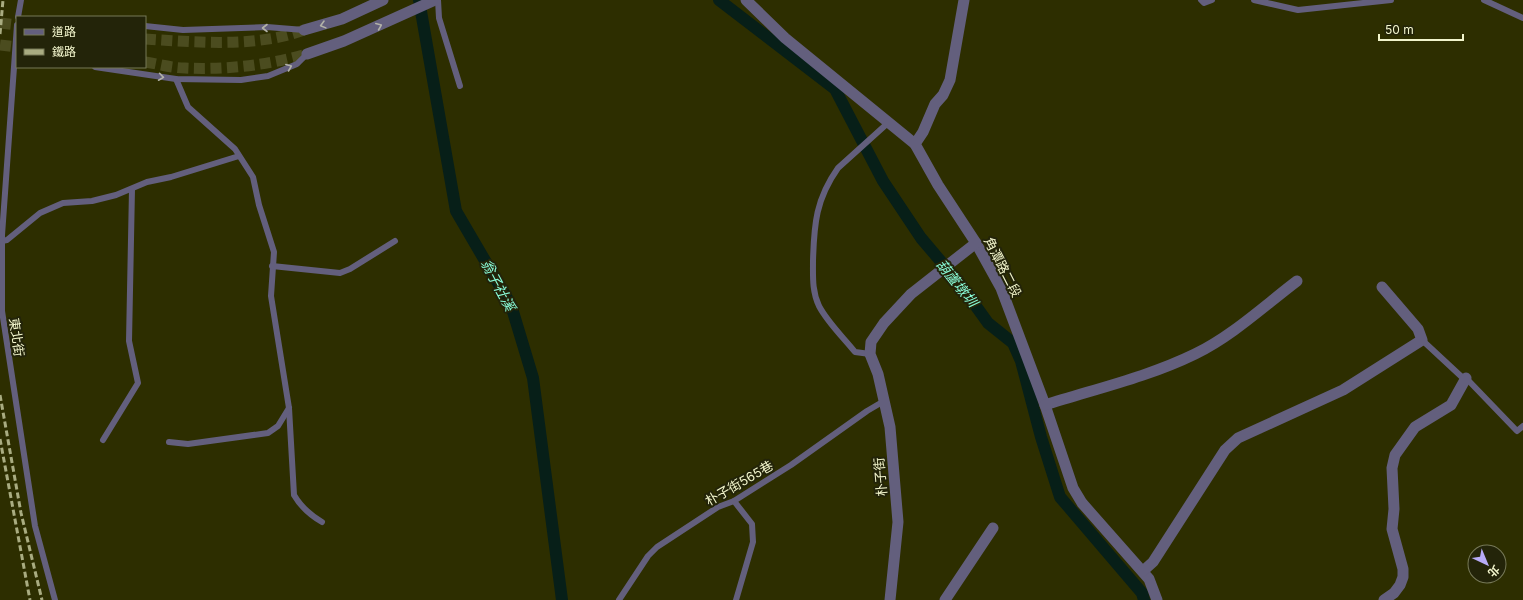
<svg xmlns="http://www.w3.org/2000/svg" width="1523" height="600" viewBox="0 0 1523 600" font-family="Inter,'Noto Sans TC',sans-serif">
<style>
.lines{fill:none;stroke-linecap:round;stroke-linejoin:round}
.canal{stroke:#071f18;stroke-width:12}
.tertiary-tunnel{stroke:#4b4c1f;stroke-width:11;stroke-dasharray:11 5.5;stroke-linecap:butt}
.service{stroke:#635f7d;stroke-width:6}
.minor{stroke:#635f7d;stroke-width:11}
.tertiary{stroke:#635f7d;stroke-width:11}
.rail{stroke:#a9ac81;stroke-width:3;stroke-dasharray:6 3;stroke-linecap:butt}
.oneway{stroke:#b2b2a8}
.labels{text-anchor:middle;stroke-width:4;stroke-linejoin:round;paint-order:stroke}
.street-label{font-size:13px;fill:#f2f5cc;stroke:#232409}
.water-label{font-size:14px;font-style:italic;fill:#8afdd9;stroke:#232409}
</style>
<rect width="100%" height="100%" fill="#2d2e00"/>
<g class="lines">
<g class="canal">
<polyline points="419,0 456,211 511,305 533,378 562,600"/>
<polyline points="719,0 835,89 883,181 921,238 960,284 988,323 1013,343 1021,361 1041,437 1060,497 1142,593 1144,600"/>
</g>
<g class="tertiary-tunnel">
<polyline points="0,23 17,25"/>
<path d="M145,39C197,42 255,48 304,30"/>
<polyline points="0,45 17,47"/>
<path d="M145,62C158,64 172,68 185,68C225,70 269,65 307,54"/>
</g>
<g class="service">
<polyline points="438,0 439,18 460,86"/>
<polyline points="1201,0 1204,3 1212,0"/>
<polyline points="1254,0 1298,10 1391,0"/>
<polyline points="1484,0 1523,18"/>
<polyline points="18,17 21,0"/>
<polyline points="17,25 2,235 2,311 35,526 55,600"/>
<polyline points="145,26 183,30 267,27 304,30"/>
<polyline points="95,67 176,79 241,80 268,76 297,64 307,54"/>
<path d="M176,79L188,107L235,149L253,177L259,205L274,252L271,296L289,408L294,495C301,507 310,515 322,522"/>
<polyline points="2,241 7,240 40,213 63,203 92,201 116,195 147,182 171,177 239,156"/>
<polyline points="272,266 340,273 350,269 395,241"/>
<polyline points="1422,340 1464,379 1466,378 1517,431 1523,426"/>
<path d="M870,354L855,352C843,337 828,323 819,306C812,291 813,277 813,261C814,224 816,199 838,168L889,122"/>
<polyline points="103,440 138,383 129,341 132,189"/>
<polyline points="169,442 188,444 268,433 278,426 289,408"/>
<polyline points="734,501 752,524 753,542 736,600"/>
<polyline points="619,600 648,556 657,547 718,507 734,501 791,465 867,411 884,401"/>
</g>
<g class="minor">
<polyline points="746,0 785,38 915,144"/>
<polyline points="976,243 1001,288 1045,405 1073,488 1082,503 1149,579 1157,600"/>
<path d="M1045,405C1095,389 1148,377 1195,354C1232,336 1264,306 1297,281"/>
<polyline points="1143,571 1153,562 1225,450 1238,438 1343,390 1422,340 1418,329 1382,287"/>
<polyline points="945,600 993,528"/>
<polyline points="1384,600 1394,593 1400,585 1403,577 1403,569 1392,529 1394,509 1392,468 1395,455 1415,427 1451,405 1466,378"/>
</g>
<g class="tertiary">
<polyline points="304,30 342,19 383,0"/>
<polyline points="307,54 344,41 435,0"/>
<polyline points="890,600 898,522 890,427 878,374 870,354 871,342 884,323 911,294 976,243 938,185 915,144 923,132 935,104 943,95 950,80 964,0"/>
</g>
<g class="rail">
<polyline points="0,34 3,0"/>
<polyline points="0,395 21,513 42,600"/>
<polyline points="0,439 30,600"/>
</g>
</g>
<defs><path id="oneway-chevron" d="M-2-3.5L2.5 0L-2 3.5" fill="none" stroke-width="1.6" stroke-linecap="round" stroke-linejoin="round"/></defs>
<g class="oneway">
<use href="#oneway-chevron" transform="translate(323 25) rotate(165)"/>
<use href="#oneway-chevron" transform="translate(379 26) rotate(-23)"/>
<use href="#oneway-chevron" transform="translate(265 28) rotate(-180)"/>
<use href="#oneway-chevron" transform="translate(289 67) rotate(-22)"/>
<use href="#oneway-chevron" transform="translate(161 77) rotate(8)"/>
</g>
<g class="labels">
<g class="street-label">
<text transform="translate(1003 267) rotate(63)" y="5">角潭路二段</text>
<text transform="translate(17 337) rotate(82)" y="5">東北街</text>
<text transform="translate(880 477) rotate(-95)" y="5">朴子街</text>
<text transform="translate(739 483) rotate(-30)" y="5">朴子街565巷</text>
</g>
<g class="water-label">
<text transform="translate(957 283) rotate(51)" y="5">葫蘆墩圳</text>
<text transform="translate(498 285) rotate(62)" y="5">翁子社溪</text>
</g>
</g>
<rect x="16" y="16" width="130" height="52" fill="#232409" stroke="#767857"/>
<rect x="24" y="29" width="20" height="6" fill="#635f7d" stroke="#767857"/>
<text x="52" y="36" font-size="12" fill="#f2f5cc">道路</text>
<rect x="24" y="49" width="20" height="6" fill="#a9ac81" stroke="#767857"/>
<text x="52" y="56" font-size="12" fill="#f2f5cc">鐵路</text>
<g transform="translate(1487 564) rotate(136)"><circle r="19" fill="#232409" stroke="#767857"/>
<path d="M0-3L7 15L0 10L-7 15Z" fill="#b7abf7"/>
<text y="-6" font-size="11" font-weight="bold" text-anchor="middle" fill="#f2f5cc">北</text>
</g>
<path d="M1379 34v6h84v-6" fill="none" stroke="#f2f5cc" stroke-width="2"/>
<text x="1385" y="34" font-size="12" fill="#f2f5cc" stroke="#232409" stroke-width="3" paint-order="stroke">50 m</text>
</svg>
